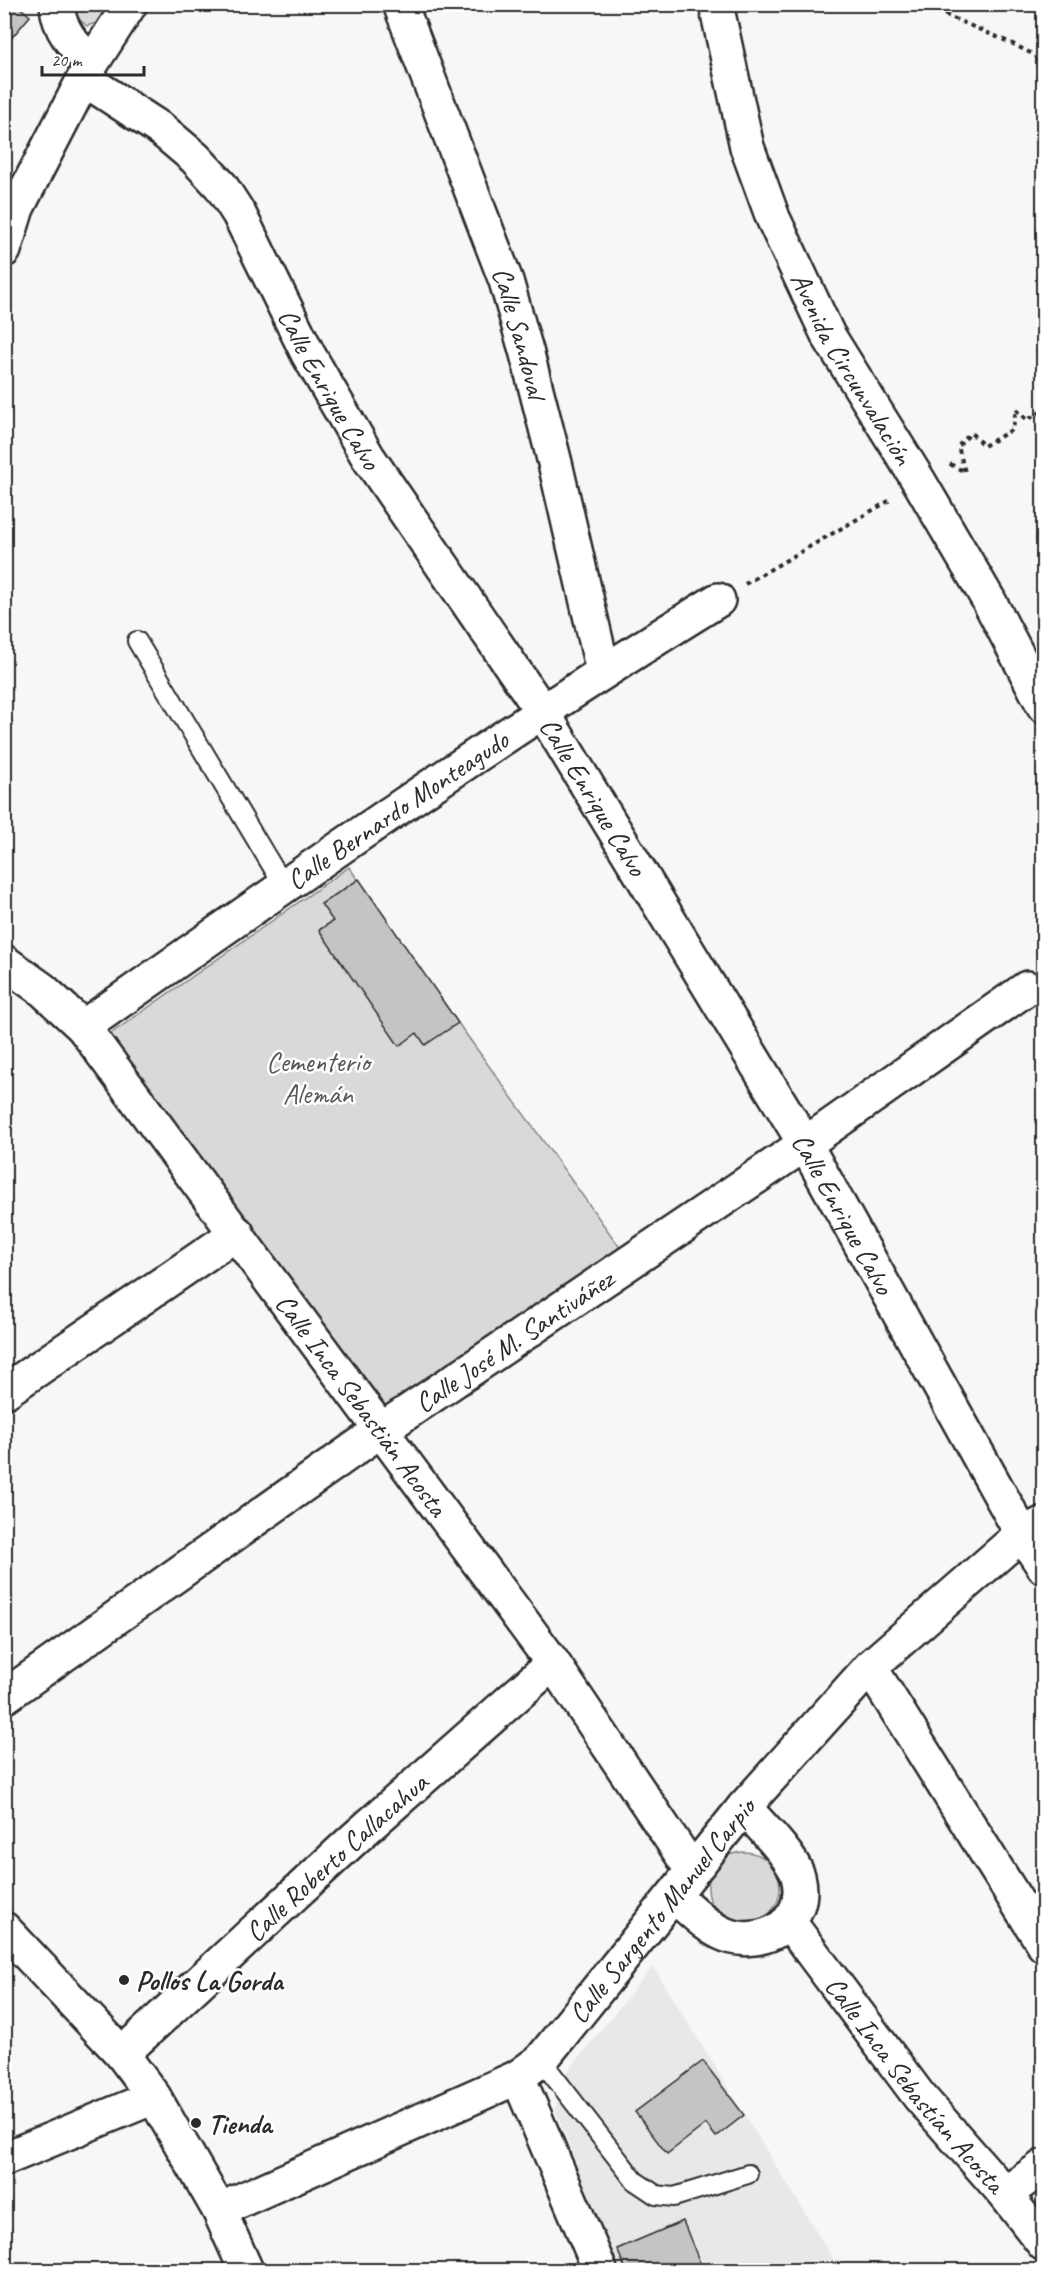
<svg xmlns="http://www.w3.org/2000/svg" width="1048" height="2275" viewBox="0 0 1048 2275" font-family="Caveat,sans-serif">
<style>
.built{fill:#e8e8e8}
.green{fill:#d9d9d9;stroke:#828282;stroke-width:1.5}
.building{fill:#c4c4c4;stroke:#2b2b2b;stroke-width:1.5}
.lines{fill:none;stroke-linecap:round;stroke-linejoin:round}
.lane-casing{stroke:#2b2b2b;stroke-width:22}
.street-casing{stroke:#2b2b2b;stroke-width:38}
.secondary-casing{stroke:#2b2b2b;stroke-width:38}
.path{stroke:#2b2b2b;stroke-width:4;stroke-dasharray:4.5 4.5;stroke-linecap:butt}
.lane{stroke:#fff;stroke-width:18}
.street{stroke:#fff;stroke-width:33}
.secondary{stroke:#fff;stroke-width:33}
.poi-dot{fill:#2b2b2b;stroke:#fff;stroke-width:2}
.labels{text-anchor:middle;stroke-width:5;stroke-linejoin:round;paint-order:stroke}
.street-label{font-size:28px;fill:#2b2b2b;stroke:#fff}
.park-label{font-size:28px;fill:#565656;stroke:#fff}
.poi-label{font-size:28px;font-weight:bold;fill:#2b2b2b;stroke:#fff;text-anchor:start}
</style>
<rect width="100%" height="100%" fill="#f7f7f7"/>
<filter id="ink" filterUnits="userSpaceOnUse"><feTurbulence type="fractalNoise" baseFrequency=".0167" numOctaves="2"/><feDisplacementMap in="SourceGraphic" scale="12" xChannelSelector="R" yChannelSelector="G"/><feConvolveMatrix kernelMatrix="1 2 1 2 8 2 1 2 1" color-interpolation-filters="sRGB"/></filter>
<g filter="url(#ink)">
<polygon class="built" points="653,1966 840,2270 618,2270 555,2109 564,2076"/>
<g class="green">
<polygon points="72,5 111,5 100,22 87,26 74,15"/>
<polygon points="349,867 458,1023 624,1253 390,1421 106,1037"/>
<circle cx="744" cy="1888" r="36"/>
</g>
<g class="building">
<polygon points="4,4 16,4 30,16 4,47"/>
<polygon points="359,879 458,1023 425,1045 417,1033 399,1046 319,930 333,921 321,904"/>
<polygon points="703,2061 744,2115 716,2137 706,2124 667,2154 635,2112"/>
<polygon points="683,2221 703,2270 626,2270 617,2249"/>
</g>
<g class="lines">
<g class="lane-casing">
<g id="lane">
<polyline points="137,641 284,886"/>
<polyline points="541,2060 635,2181 656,2195 674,2197 748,2174"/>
</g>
</g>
<g class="street-casing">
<g id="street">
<path id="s1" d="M400,4L506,281L527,354L555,463L603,671"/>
<path id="s2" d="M716,4L747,147L773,218L828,335L920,483L988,599L1044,706"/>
<path id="s3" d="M84,79L162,130L195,158L221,186L239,214L308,354L368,457L542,711L805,1144L1022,1534L1044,1567"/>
<path id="s4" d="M4,962L43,990L83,1027L553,1663L692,1870"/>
<path id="s5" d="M83,1027C292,880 501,734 718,600"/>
<polyline points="4,1392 237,1233"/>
<polyline points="870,1667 1044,1945"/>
<path id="s6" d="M4,1697L381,1430L805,1144L1027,988"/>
<path d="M674,1896C690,1909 707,1928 726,1935C765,1949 810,1921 798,1876C792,1856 758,1823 744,1807"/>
<path id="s7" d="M789,1922L919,2096L1005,2194L1044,2244"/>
<path id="s8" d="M122,2054L354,1839L553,1663"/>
<polyline points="518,2077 600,2270"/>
<polyline points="4,2159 154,2097"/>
<polyline points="1005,2194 1044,2166"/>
<path id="s9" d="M219,2210L518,2077L541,2060L744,1807L870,1667L1022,1534L1044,1523"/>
</g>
</g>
<g class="secondary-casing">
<g id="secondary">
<path d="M57,4C58,30 75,47 92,63"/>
<polyline points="4,250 17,208 92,63 130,4"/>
<polyline points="4,1929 122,2054 154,2097 219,2210 246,2270"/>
</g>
</g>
<g class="path">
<polyline points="920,4 1011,43 1044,60"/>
<polyline points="950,464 965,472 958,446 971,433 984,446 1013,429 1016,409 1027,420 1044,410"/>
<polyline points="745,584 892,499"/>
</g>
<use href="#lane" class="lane"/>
<use href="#street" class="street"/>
<use href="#secondary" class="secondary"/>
</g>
</g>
<g class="poi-dot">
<circle cx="124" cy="1980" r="6"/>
<circle cx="196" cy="2123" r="6"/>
</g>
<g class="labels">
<g class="street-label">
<text dy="10" stroke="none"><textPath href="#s1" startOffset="350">Calle Sandoval</textPath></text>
<text dy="10" stroke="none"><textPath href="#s2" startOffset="392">Avenida Circunvalación</textPath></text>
<text dy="10" stroke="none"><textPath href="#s3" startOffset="405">Calle Enrique Calvo</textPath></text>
<text dy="10" stroke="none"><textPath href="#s3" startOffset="891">Calle Enrique Calvo</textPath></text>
<text dy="10" stroke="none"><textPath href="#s5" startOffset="382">Calle Bernardo Monteagudo</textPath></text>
<text dy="10" stroke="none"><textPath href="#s3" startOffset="1377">Calle Enrique Calvo</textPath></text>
<text dy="10" stroke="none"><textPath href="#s6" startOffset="622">Calle José M. Santiváñez</textPath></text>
<text dy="10" stroke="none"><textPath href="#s4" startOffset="572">Calle Inca Sebastián Acosta</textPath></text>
<text dy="10" stroke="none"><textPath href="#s8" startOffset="291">Calle Roberto Callacahua</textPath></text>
<text dy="10" stroke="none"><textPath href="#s9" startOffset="548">Calle Sargento Manuel Carpio</textPath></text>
<text dy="10" stroke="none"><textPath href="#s7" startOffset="206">Calle Inca Sebastían Acosta</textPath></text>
</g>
<g class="park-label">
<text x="318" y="1071">Cementerio<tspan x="318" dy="32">Alemán</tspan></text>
</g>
<g class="poi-label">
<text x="136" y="1990">Pollos La Gorda</text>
<text x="208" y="2133">Tienda</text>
</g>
</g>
<rect width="1048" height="2275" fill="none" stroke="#fff" stroke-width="24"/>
<rect x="12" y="12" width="1024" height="2251" fill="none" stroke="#2b2b2b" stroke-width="2" filter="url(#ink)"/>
<path d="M42 66v9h102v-9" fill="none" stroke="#2b2b2b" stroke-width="3"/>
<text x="51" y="66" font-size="18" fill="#2b2b2b" stroke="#ffffff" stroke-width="4.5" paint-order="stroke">20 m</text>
</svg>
